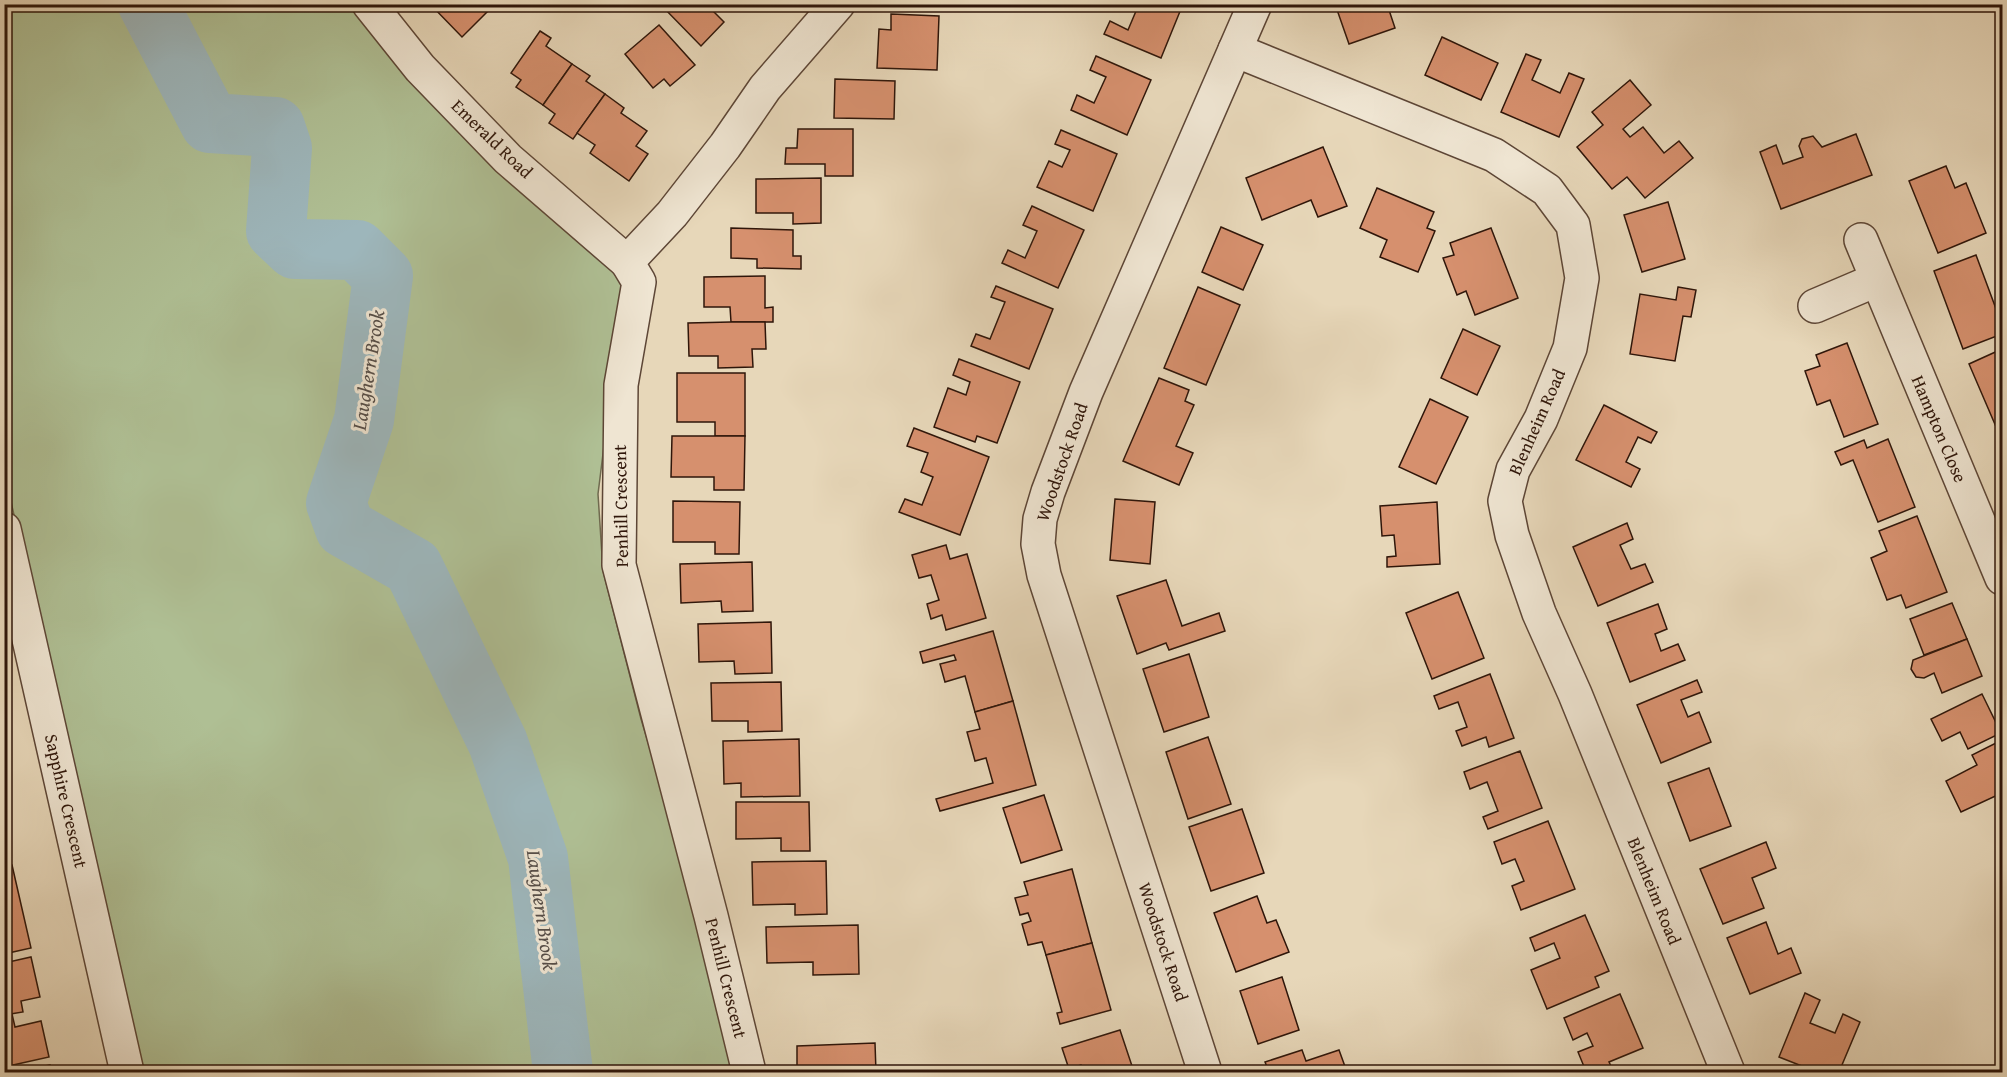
<svg xmlns="http://www.w3.org/2000/svg" width="2007" height="1077" viewBox="0 0 2007 1077" font-family="'Gentium Book Plus',serif">
<style>
.green{fill:#afbf94;stroke:#6f6a4f;stroke-width:1.5}
.lines{fill:none;stroke-linecap:round;stroke-linejoin:round}
.river{stroke:#9db6bb;stroke-width:60}
.building{fill:#d6906e;stroke:#2f160a;stroke-width:1.5}
.street-casing{stroke:#5d4636;stroke-width:36}
.street{stroke:#efe5d2;stroke-width:33}
.labels{text-anchor:middle;stroke-width:6;stroke-linejoin:round;paint-order:stroke}
.street-label{font-size:18px;fill:#2f160a;stroke:#efe5d2}
.water-label{font-size:20px;font-style:italic;fill:#564e48;stroke:#efe5d2}
</style>
<rect width="100%" height="100%" fill="#e7d7b9"/>
<filter id="stains"><feTurbulence type="fractalNoise" baseFrequency=".00333" numOctaves="4"/><feColorMatrix values="0 0 0 0 .2 0 0 0 0 .09 0 0 0 0 .02 0 0 0 .5 -.17"/></filter>
<radialGradient id="worn" r=".72"><stop offset=".6" stop-color="#630" stop-opacity="0"/><stop offset="1" stop-color="#630" stop-opacity=".3"/></radialGradient>
<polygon class="green" points="4,5 350,5 375,36 625,277 598,494 603,571 641,719 679,845 734,1072 143,1072 5,476"/>
<g class="lines">
<polyline class="river" points="148,4 210,123 275,127 282,148 276,231 295,249 357,250 383,276 364,420 336,503 345,528 413,567 498,743 538,858 563,1072"/>
</g>
<g class="building">
<polygon points="430,4 479,4 487,12 462,37"/>
<polygon points="664,4 706,4 724,22 701,46 662,6"/>
<polygon points="1139,4 1183,4 1161,58 1104,34 1110,21 1128,30"/>
<polygon points="1335,4 1387,4 1395,28 1349,44"/>
<polygon points="891,14 939,16 937,70 877,68 879,29 891,30"/>
<polygon points="659,25 695,65 670,86 664,79 653,88 625,54"/>
<polygon points="540,31 551,38 546,46 572,64 543,105 516,87 521,80 511,73"/>
<polygon points="1442,37 1498,63 1481,100 1425,75"/>
<polygon points="1526,54 1541,60 1532,80 1560,93 1569,73 1584,79 1559,137 1501,112"/>
<polygon points="1096,56 1151,80 1127,135 1071,110 1077,95 1094,103 1106,77 1090,70"/>
<polygon points="572,64 590,76 586,81 605,94 573,139 549,123 555,114 543,105"/>
<polygon points="835,79 895,81 894,119 834,118"/>
<polygon points="1630,80 1651,105 1623,129 1630,137 1643,127 1664,153 1679,141 1693,158 1645,198 1627,177 1612,189 1577,147 1603,125 1592,112"/>
<polygon points="605,94 624,108 621,113 647,131 636,146 648,154 629,181 590,153 595,145 577,133"/>
<polygon points="798,129 853,129 853,176 825,176 825,164 785,164 786,148 797,148"/>
<polygon points="1061,130 1117,154 1093,211 1037,187 1049,161 1062,167 1070,150 1055,144"/>
<polygon points="1856,134 1872,175 1781,209 1760,152 1776,145 1783,164 1803,157 1799,146 1802,139 1813,136 1822,147"/>
<polygon points="1323,147 1347,206 1318,217 1311,200 1262,220 1246,178"/>
<polygon points="1946,166 1955,188 1966,183 1986,233 1938,253 1909,181"/>
<polygon points="821,178 821,223 793,224 793,213 756,213 756,179"/>
<polygon points="1377,188 1434,212 1427,228 1435,231 1418,272 1380,257 1387,240 1360,228"/>
<polygon points="1668,202 1685,259 1642,272 1624,215"/>
<polygon points="1032,206 1084,230 1058,288 1002,263 1008,250 1025,258 1037,231 1023,225"/>
<polygon points="1221,227 1263,245 1243,290 1202,272"/>
<polygon points="731,228 793,230 793,256 801,256 801,269 757,268 757,259 731,258"/>
<polygon points="1491,228 1518,298 1475,315 1466,291 1457,295 1443,258 1454,255 1450,243"/>
<polygon points="1976,255 2002,325 2002,334 1963,349 1934,271"/>
<polygon points="765,276 765,308 773,307 773,322 731,322 730,307 704,307 704,277"/>
<polygon points="996,286 1053,309 1029,369 971,346 976,334 990,339 1005,302 991,297"/>
<polygon points="1198,287 1240,305 1206,385 1164,368"/>
<polygon points="1678,287 1696,290 1691,317 1683,316 1675,361 1630,354 1640,294 1676,300"/>
<polygon points="731,322 765,322 766,349 752,349 753,367 718,368 718,356 689,356 688,323"/>
<polygon points="1463,329 1500,346 1477,395 1441,378"/>
<polygon points="1847,343 1878,424 1844,437 1830,400 1817,405 1805,371 1820,366 1816,355"/>
<polygon points="2002,349 2002,427 1997,429 1969,364"/>
<polygon points="959,359 1020,382 997,443 977,436 975,442 934,427 948,388 966,395 970,382 953,375"/>
<polygon points="677,373 745,373 745,436 715,436 715,422 677,422"/>
<polygon points="1159,378 1189,390 1185,401 1194,405 1176,446 1193,453 1179,485 1123,461"/>
<polygon points="1430,399 1468,417 1436,484 1399,467"/>
<polygon points="1604,405 1657,432 1651,443 1638,437 1626,462 1640,469 1631,487 1576,460"/>
<polygon points="914,428 989,457 960,535 899,512 905,499 922,505 933,477 921,472 928,453 907,446"/>
<polygon points="672,436 745,436 744,490 714,490 714,477 671,477"/>
<polygon points="1888,439 1915,507 1878,522 1853,460 1841,465 1835,452 1864,440 1867,448"/>
<polygon points="1115,499 1155,502 1150,564 1110,560"/>
<polygon points="673,501 740,502 739,554 715,554 715,542 673,542"/>
<polygon points="1437,502 1440,564 1387,567 1387,557 1396,556 1394,535 1382,536 1380,506"/>
<polygon points="1917,516 1947,592 1906,608 1901,595 1887,600 1871,558 1887,551 1879,531"/>
<polygon points="1627,523 1633,539 1620,545 1631,569 1645,564 1653,582 1598,606 1573,547"/>
<polygon points="946,545 950,559 967,554 986,618 946,630 942,615 931,619 927,604 939,600 931,575 919,578 912,555"/>
<polygon points="752,562 753,611 722,612 721,601 681,603 680,564"/>
<polygon points="1166,580 1182,626 1219,613 1225,631 1169,650 1166,643 1137,654 1117,596"/>
<polygon points="1458,592 1484,658 1432,679 1406,613"/>
<polygon points="1952,603 1967,639 1924,655 1910,619"/>
<polygon points="1658,604 1667,629 1655,634 1661,651 1678,644 1685,660 1630,682 1607,623"/>
<polygon points="771,622 772,673 735,674 734,661 699,662 698,624"/>
<polygon points="993,631 1013,701 975,712 965,676 945,682 940,664 956,660 954,655 923,663 920,652"/>
<polygon points="1967,639 1982,676 1942,693 1934,673 1924,678 1916,677 1911,669 1913,660"/>
<polygon points="1189,654 1209,717 1164,732 1143,669"/>
<polygon points="1490,674 1514,738 1489,747 1486,737 1462,746 1456,731 1467,727 1458,702 1439,709 1434,696"/>
<polygon points="1697,680 1702,692 1681,700 1688,717 1699,712 1711,742 1661,763 1637,705"/>
<polygon points="781,682 782,731 748,732 748,721 712,721 711,683"/>
<polygon points="1982,694 2001,733 1968,749 1960,732 1942,741 1931,719"/>
<polygon points="1013,701 1036,785 940,811 936,799 993,783 986,758 975,761 967,732 980,729 975,712"/>
<polygon points="1208,737 1231,804 1188,819 1166,752"/>
<polygon points="799,739 800,796 741,797 741,783 724,784 723,741"/>
<polygon points="2002,740 2002,793 1961,812 1946,781 1977,765 1972,755"/>
<polygon points="1520,751 1542,808 1488,829 1483,817 1498,811 1487,782 1470,789 1464,772"/>
<polygon points="1709,768 1731,826 1690,841 1668,783"/>
<polygon points="1044,795 1062,850 1021,863 1003,808"/>
<polygon points="736,802 809,802 810,851 781,851 781,838 736,839"/>
<polygon points="1242,809 1264,873 1211,891 1189,827"/>
<polygon points="1548,821 1575,889 1521,910 1512,886 1524,881 1515,859 1502,864 1494,842"/>
<polygon points="4,835 10,858 4,859"/>
<polygon points="1766,842 1776,868 1752,878 1764,908 1723,924 1700,869"/>
<polygon points="826,861 827,914 795,915 795,904 753,905 752,862"/>
<polygon points="12,865 31,948 4,954 4,866"/>
<polygon points="1072,869 1092,943 1046,955 1042,942 1028,945 1022,924 1031,921 1028,913 1020,915 1015,898 1028,895 1024,882"/>
<polygon points="1257,896 1267,923 1276,920 1289,952 1236,972 1214,913"/>
<polygon points="1585,915 1609,971 1595,977 1599,987 1547,1009 1531,970 1560,958 1554,943 1535,951 1530,938"/>
<polygon points="1766,922 1778,954 1791,948 1801,973 1750,994 1727,938"/>
<polygon points="858,925 859,974 813,975 813,962 767,963 766,927"/>
<polygon points="1092,943 1111,1010 1060,1024 1057,1013 1062,1012 1046,955"/>
<polygon points="31,957 40,997 21,1001 23,1012 4,1015 4,963"/>
<polygon points="1282,977 1299,1030 1258,1044 1240,991"/>
<polygon points="1805,993 1820,1000 1810,1023 1835,1033 1843,1014 1860,1022 1839,1072 1817,1072 1779,1057"/>
<polygon points="1620,994 1643,1048 1609,1062 1614,1072 1576,1072 1585,1069 1578,1052 1593,1046 1587,1033 1573,1040 1564,1018"/>
<polygon points="12,1014 15,1027 41,1021 49,1057 4,1067 4,1015"/>
<polygon points="1120,1030 1134,1072 1084,1072 1081,1065 1069,1069 1062,1048"/>
<polygon points="875,1043 876,1072 797,1072 797,1046"/>
<polygon points="1302,1050 1306,1061 1339,1050 1347,1072 1269,1072 1265,1062"/>
<polygon points="50,1065 52,1072 17,1072"/>
</g>
<g class="lines">
<g class="street-casing">
<g id="street">
<polyline points="369,4 420,68 508,159 627,262"/>
<polyline points="1235,50 1494,155 1547,190 1573,225 1582,278 1570,348 1541,419 1513,470 1505,501 1512,535 1539,613 1575,694 1728,1072"/>
<polyline points="1861,240 2002,578"/>
<polyline points="1815,306 1876,280"/>
<polyline points="4,529 127,1072"/>
<polyline points="749,1072 711,916 619,565 621,385 639,282 627,262 672,214 725,146 765,88 838,4"/>
<polyline points="1205,1072 1044,575 1038,544 1040,519 1048,492 1086,392 1255,4"/>
</g>
</g>
<use href="#street" class="street"/>
</g>
<g class="labels">
<g class="street-label">
<text transform="translate(492 139) rotate(44)" y="6">Emerald Road</text>
<text transform="translate(1537 422) rotate(-66)" y="6">Blenheim Road</text>
<text transform="translate(1939 429) rotate(67)" y="6">Hampton Close</text>
<text transform="translate(1062 462) rotate(-71)" y="6">Woodstock Road</text>
<text transform="translate(621 506) rotate(-91)" y="6">Penhill Crescent</text>
<text transform="translate(66 801) rotate(77)" y="6">Sapphire Crescent</text>
<text transform="translate(1654 891) rotate(68)" y="6">Blenheim Road</text>
<text transform="translate(1163 942) rotate(72)" y="6">Woodstock Road</text>
<text transform="translate(726 978) rotate(76)" y="6">Penhill Crescent</text>
</g>
<g class="water-label">
<text transform="translate(368 370) rotate(-81)" y="7">Laughern Brook</text>
<text transform="translate(542 910) rotate(82)" y="7">Laughern Brook</text>
</g>
</g>
<rect width="2007" height="1077" fill="none" stroke="#e7d7b9" stroke-width="24"/>
<rect x="6" y="6" width="1995" height="1065" fill="none" stroke="#2f160a" stroke-width="3"/>
<rect x="12" y="12" width="1983" height="1053" fill="none" stroke="#2f160a" stroke-width="1.5"/>
<rect width="100%" height="100%" filter="url(#stains)"/>
<rect width="100%" height="100%" fill="url(#worn)"/>
</svg>
